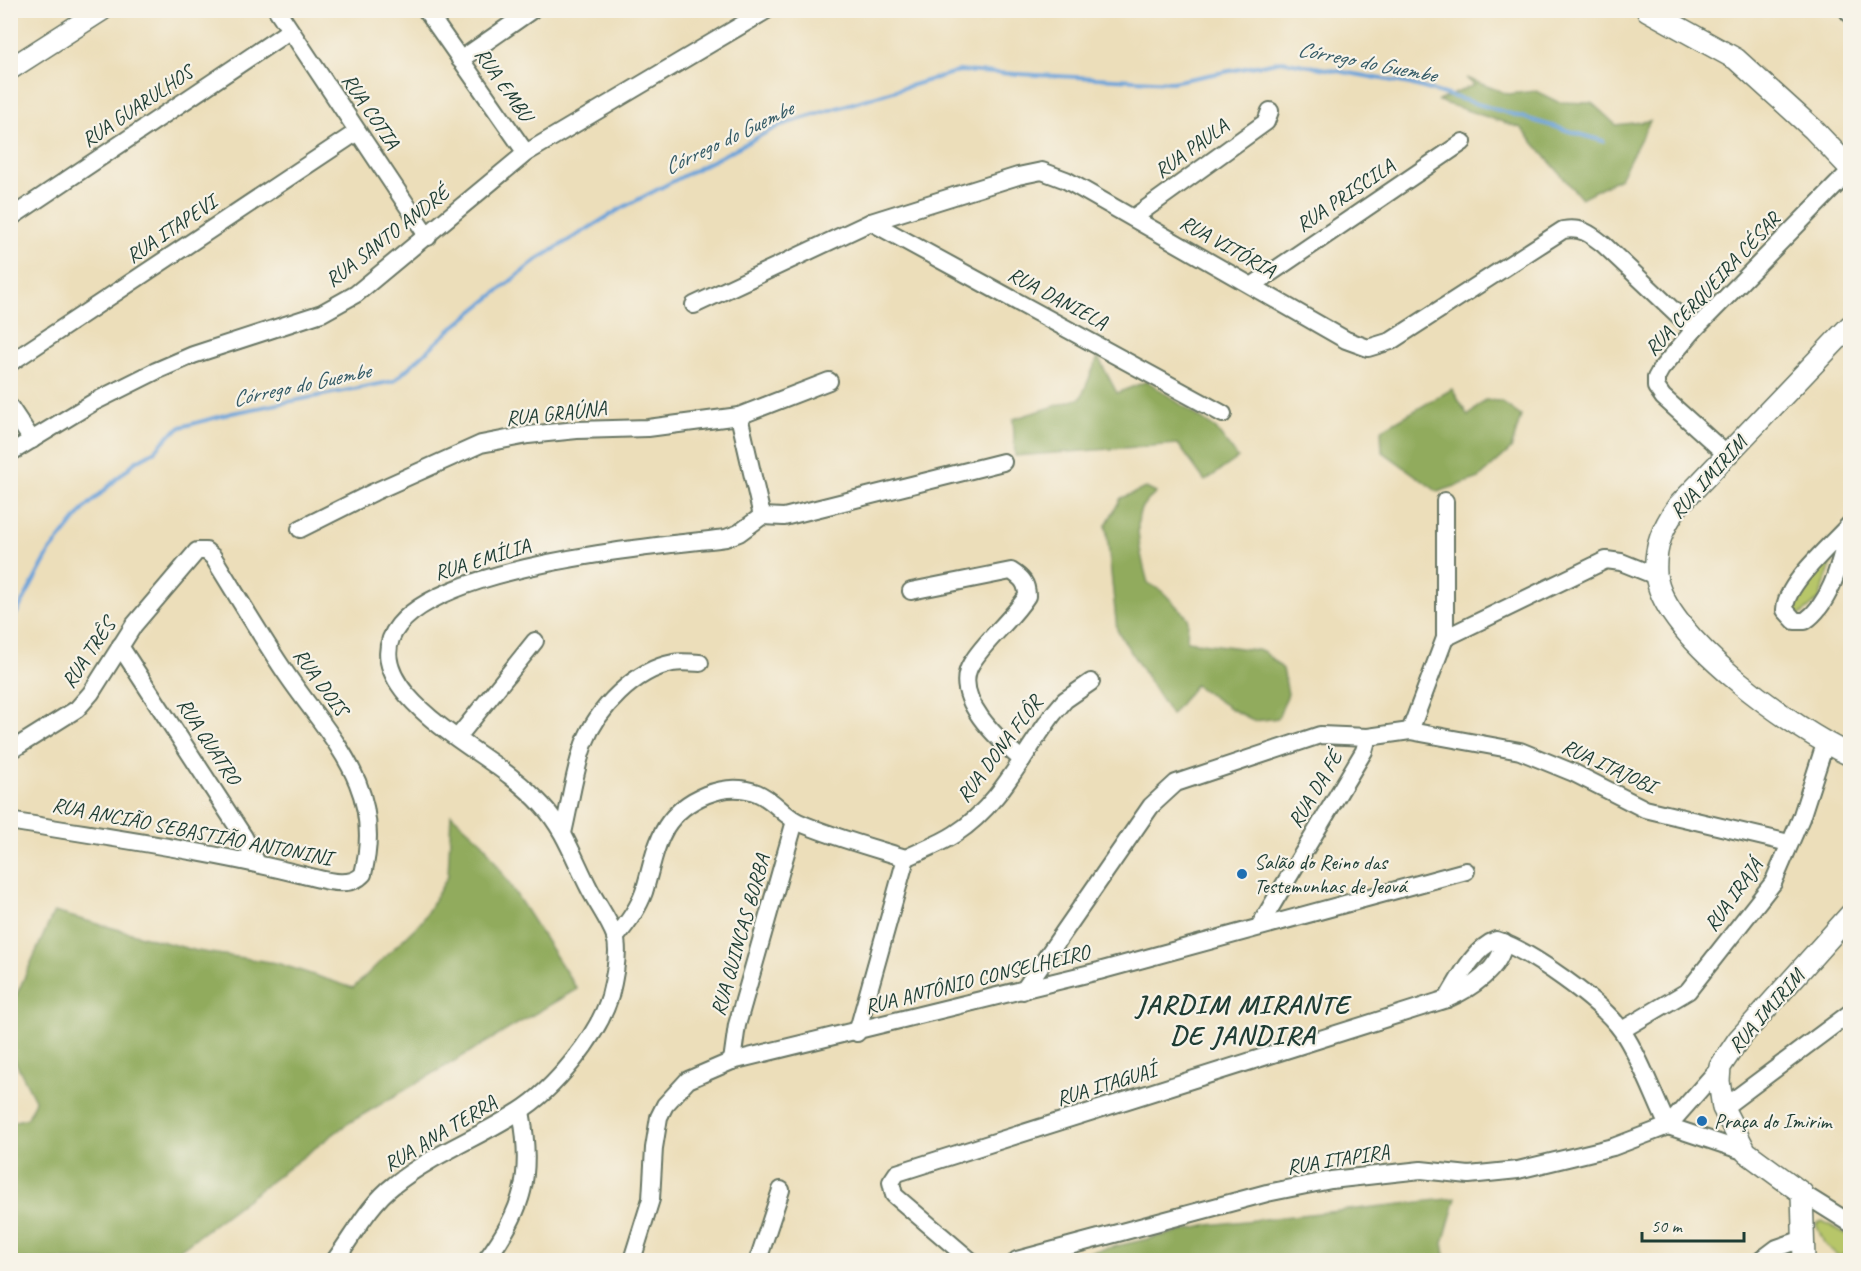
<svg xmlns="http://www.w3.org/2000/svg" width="1861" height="1271" viewBox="0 0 1861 1271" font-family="Caveat,sans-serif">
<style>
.green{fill:#b7c669;stroke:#6b824e;stroke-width:1.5}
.forest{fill:#91ab5d;stroke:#587448;stroke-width:1.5}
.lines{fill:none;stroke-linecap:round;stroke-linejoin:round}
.stream{stroke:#69a2d9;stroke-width:4}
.minor-casing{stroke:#677563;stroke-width:20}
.tertiary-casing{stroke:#677563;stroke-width:24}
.minor{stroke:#fff;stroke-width:16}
.tertiary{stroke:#fff;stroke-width:21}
.poi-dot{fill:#1f6fb2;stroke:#f7f3e8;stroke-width:2}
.labels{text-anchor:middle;stroke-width:4.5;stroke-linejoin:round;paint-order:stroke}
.street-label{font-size:21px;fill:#1f3d34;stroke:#f7f3e8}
.poi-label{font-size:21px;fill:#1f3d34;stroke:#f7f3e8;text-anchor:start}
.water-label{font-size:22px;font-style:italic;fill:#355b66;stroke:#f7f3e8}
.district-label{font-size:27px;font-weight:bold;letter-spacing:1.5px;fill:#1f3d34;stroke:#f7f3e8}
</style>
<rect width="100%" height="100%" fill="#f7f3e8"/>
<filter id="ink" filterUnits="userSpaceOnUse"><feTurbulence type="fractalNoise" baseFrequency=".0167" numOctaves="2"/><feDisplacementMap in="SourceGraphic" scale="12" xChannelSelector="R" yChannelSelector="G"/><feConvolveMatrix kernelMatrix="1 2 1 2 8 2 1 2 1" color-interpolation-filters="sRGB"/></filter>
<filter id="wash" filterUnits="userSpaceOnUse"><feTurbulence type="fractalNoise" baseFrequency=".008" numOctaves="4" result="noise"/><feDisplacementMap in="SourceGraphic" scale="24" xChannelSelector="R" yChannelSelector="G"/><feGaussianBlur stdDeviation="1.35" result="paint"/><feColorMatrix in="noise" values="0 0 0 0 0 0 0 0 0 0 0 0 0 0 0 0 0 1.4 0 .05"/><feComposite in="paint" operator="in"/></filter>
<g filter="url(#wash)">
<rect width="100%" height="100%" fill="#ecdeba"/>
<g class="green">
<polygon points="1838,545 1819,599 1799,616 1793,606 1799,593"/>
<polygon points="1822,1221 1850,1236 1850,1247 1840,1257 1825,1245 1816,1224"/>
</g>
<g class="forest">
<polygon points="1466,78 1508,94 1536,91 1558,102 1592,103 1616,125 1650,121 1620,178 1581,198 1521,128 1438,101 1474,85"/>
<polygon points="1098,357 1117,393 1147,381 1216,429 1238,458 1205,481 1178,444 1015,456 1013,419 1081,398"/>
<polygon points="1452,389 1468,416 1485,400 1500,401 1521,416 1511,449 1479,478 1438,492 1382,451 1381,430"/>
<path d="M1146,488L1156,493C1152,497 1145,502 1142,507C1132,524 1143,565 1148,583L1162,591L1188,618L1187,641L1263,651L1283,669L1288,694L1278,718L1255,721L1231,709L1195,685L1171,715L1117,630L1106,525L1121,498Z"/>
<polygon points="451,814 483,843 577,989 347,1124 166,1260 11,1260 11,1122 28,1118 35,1100 11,1053 11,1007 54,912 197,951 277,963 353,988 422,921 448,876"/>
<polygon points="1456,1198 1443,1243 1446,1260 1055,1260 1209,1225"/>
</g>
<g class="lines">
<polyline class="stream" points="10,625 50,551 85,508 135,462 155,451 169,435 181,427 232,413 394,381 450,330 538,259 620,209 781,125 959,71 1172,82 1282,61 1410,84 1603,141"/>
</g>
</g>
<g filter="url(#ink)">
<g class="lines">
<g class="minor-casing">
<g id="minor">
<polyline points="277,10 428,237"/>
<polyline points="426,10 526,153"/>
<polyline points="1847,10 1850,14"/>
<polyline points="460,60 532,10"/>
<polyline points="10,218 289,31"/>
<polyline points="1133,218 1266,122 1270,111"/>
<polyline points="871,222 1223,414"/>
<polyline points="1253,285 1463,142"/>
<path d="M694,305L871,222L1018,176L1042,171L1066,180L1346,340L1368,348L1391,341L1563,230C1581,227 1589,233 1603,244L1694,330"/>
<polyline points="10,363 357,132"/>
<polyline points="10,407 32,440"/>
<polyline points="739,416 762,516"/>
<polyline points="10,453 94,402 156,371 193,355 322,313 356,294 526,153 767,10"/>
<polyline points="1726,454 1663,397 1656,387 1656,378 1661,369 1694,330 1850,171"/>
<path d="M1850,524C1841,556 1834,601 1805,621H1795L1785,610C1784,585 1833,543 1850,524Z"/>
<polyline points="300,529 374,492 481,444 528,435 577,430 648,428 739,416 829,381"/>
<path d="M911,591L1011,571C1022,578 1027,583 1027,596C1011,621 986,639 971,664C951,698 1000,741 1022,760"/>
<polyline points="1445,638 1606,560 1621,562 1656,576"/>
<polyline points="120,646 244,837 257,863"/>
<polyline points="1410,731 1445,638 1445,501"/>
<polyline points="458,737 535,641"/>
<path d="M10,751L77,709L91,693L134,625L197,551H206L213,557C236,594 258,631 281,666C326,735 386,783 363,874C350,889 324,880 307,876C210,851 109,838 10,821"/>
<path d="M563,833C570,804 574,772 584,744C597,709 635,670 673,663C681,661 692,663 700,663"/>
<polyline points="1260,925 1364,751 1368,737"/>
<path d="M615,938C627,924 638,909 644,892C651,870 654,847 666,827C684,799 725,780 757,793C774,800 783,815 798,822C832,837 870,847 906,858C922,850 940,844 955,834C1000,805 1023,754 1054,713L1065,700L1091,682"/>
<polyline points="1023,991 1151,806 1176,783 1320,735 1368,737 1410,731 1520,751 1574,773 1645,809 1789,843"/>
<path d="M1447,999C1459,979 1474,948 1496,940C1529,950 1602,1002 1622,1031C1639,1055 1655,1099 1668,1126"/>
<polyline points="1622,1030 1688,991 1773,883 1801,818 1825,744"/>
<polyline points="857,1033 906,858"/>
<polyline points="732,1061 737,1025 795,821"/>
<polyline points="1723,1108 1850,1013"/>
<polyline points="1668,1126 1746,1152"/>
<polyline points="1802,1193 1850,1223"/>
<path d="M335,1260C353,1236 369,1204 394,1185C431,1155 478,1138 518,1112C554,1090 598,1036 610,996C614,980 620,952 615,936C609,920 597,904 589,888C575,861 564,828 542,805C503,762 445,739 407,695C302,571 667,546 726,538L739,533L762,516L784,517L1003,462"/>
<path d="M486,1260C524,1209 533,1175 521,1111"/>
<polyline points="632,1260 651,1199 654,1148 659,1117 665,1105 688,1080 732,1061 1099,971 1466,871"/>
<polyline points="758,1260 781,1190"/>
<path d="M970,1260L894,1195L891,1182L897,1173L1447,999C1470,989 1501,969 1504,942"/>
<polyline points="1017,1260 1267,1193 1331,1180 1421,1170 1469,1175 1518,1170 1613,1147 1668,1126 1720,1067"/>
<polyline points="1761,1260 1777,1248 1803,1239"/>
</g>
</g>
<g class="tertiary-casing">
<g id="tertiary">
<polyline points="1647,10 1736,59 1813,129 1850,168"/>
<polyline points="10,69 102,10"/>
<path d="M1850,326L1678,506C1663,527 1654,547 1656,574C1662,637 1797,731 1850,755"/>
<polyline points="1804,1260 1802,1193 1746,1152 1723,1108 1719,1081 1720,1067 1738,1040 1850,915"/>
</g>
</g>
<use href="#minor" class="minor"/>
<use href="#tertiary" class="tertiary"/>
</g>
</g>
<g class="poi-dot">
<circle cx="1242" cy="874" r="6"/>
<circle cx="1702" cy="1121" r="6"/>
</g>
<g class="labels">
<g class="street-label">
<text transform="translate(504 84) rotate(55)" y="7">RUA EMBU</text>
<text transform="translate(137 106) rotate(-34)" y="7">RUA GUARULHOS</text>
<text transform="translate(371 111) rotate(56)" y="7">RUA COTIA</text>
<text transform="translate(1191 148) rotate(-36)" y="7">RUA PAULA</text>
<text transform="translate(1345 195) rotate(-34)" y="7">RUA PRISCILA</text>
<text transform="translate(171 229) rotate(-34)" y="7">RUA ITAPEVI</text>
<text transform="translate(387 236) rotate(-38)" y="7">RUA SANTO ANDRÉ</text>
<text transform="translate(1228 246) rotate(29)" y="7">RUA VITÓRIA</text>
<text transform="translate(1712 284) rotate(-47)" y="7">RUA CERQUEIRA CÉSAR</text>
<text transform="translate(1058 298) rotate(28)" y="7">RUA DANIELA</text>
<text transform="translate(556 413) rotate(-6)" y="7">RUA GRAÚNA</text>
<text transform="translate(1708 477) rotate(-48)" y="7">RUA IMIRIM</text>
<text transform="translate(482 559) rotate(-17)" y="7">RUA EMÍLIA</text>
<text transform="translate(88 653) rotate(-56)" y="7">RUA TRÊS</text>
<text transform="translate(321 682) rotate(54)" y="7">RUA DOIS</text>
<text transform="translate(209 741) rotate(57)" y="7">RUA QUATRO</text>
<text transform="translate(999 749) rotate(-53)" y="7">RUA DONA FLÔR</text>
<text transform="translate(1609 766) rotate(25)" y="7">RUA ITAJOBI</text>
<text transform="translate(1315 789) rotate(-59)" y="7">RUA DA FÉ</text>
<text transform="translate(192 831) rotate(11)" y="7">RUA ANCIÃO SEBASTIÃO ANTONINI</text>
<text transform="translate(1733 895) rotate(-54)" y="7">RUA IRAJÁ</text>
<text transform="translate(740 935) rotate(-74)" y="7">RUA QUINCAS BORBA</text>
<text transform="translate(977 979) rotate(-14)" y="7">RUA ANTÔNIO CONSELHEIRO</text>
<text transform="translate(1766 1011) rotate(-49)" y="7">RUA IMIRIM</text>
<text transform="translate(1106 1084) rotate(-17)" y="7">RUA ITAGUAÍ</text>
<text transform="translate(440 1133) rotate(-31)" y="7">RUA ANA TERRA</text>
<text transform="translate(1338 1159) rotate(-9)" y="7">RUA ITAPIRA</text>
</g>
<g class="poi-label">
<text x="1254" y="869">Salão do Reino das<tspan x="1254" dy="24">Testemunhas de Jeová</tspan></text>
<text x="1714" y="1128">Praça do Imirim</text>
</g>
<g class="water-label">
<text transform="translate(1367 61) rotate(11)" y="8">Córrego do Guembe</text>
<text transform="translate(728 137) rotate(-26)" y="8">Córrego do Guembe</text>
<text transform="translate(301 384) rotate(-12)" y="8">Córrego do Guembe</text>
</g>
<g class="district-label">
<text x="1243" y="1013">JARDIM MIRANTE<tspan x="1243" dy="31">DE JANDIRA</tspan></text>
</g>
</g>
<rect width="1861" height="1271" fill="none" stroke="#f7f3e8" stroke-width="36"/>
<path d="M1642 1232v9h102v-9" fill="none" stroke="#1f3d34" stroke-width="3"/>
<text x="1651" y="1232" font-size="18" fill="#1f3d34" stroke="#f7f3e8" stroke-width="4.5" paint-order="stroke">50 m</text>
</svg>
